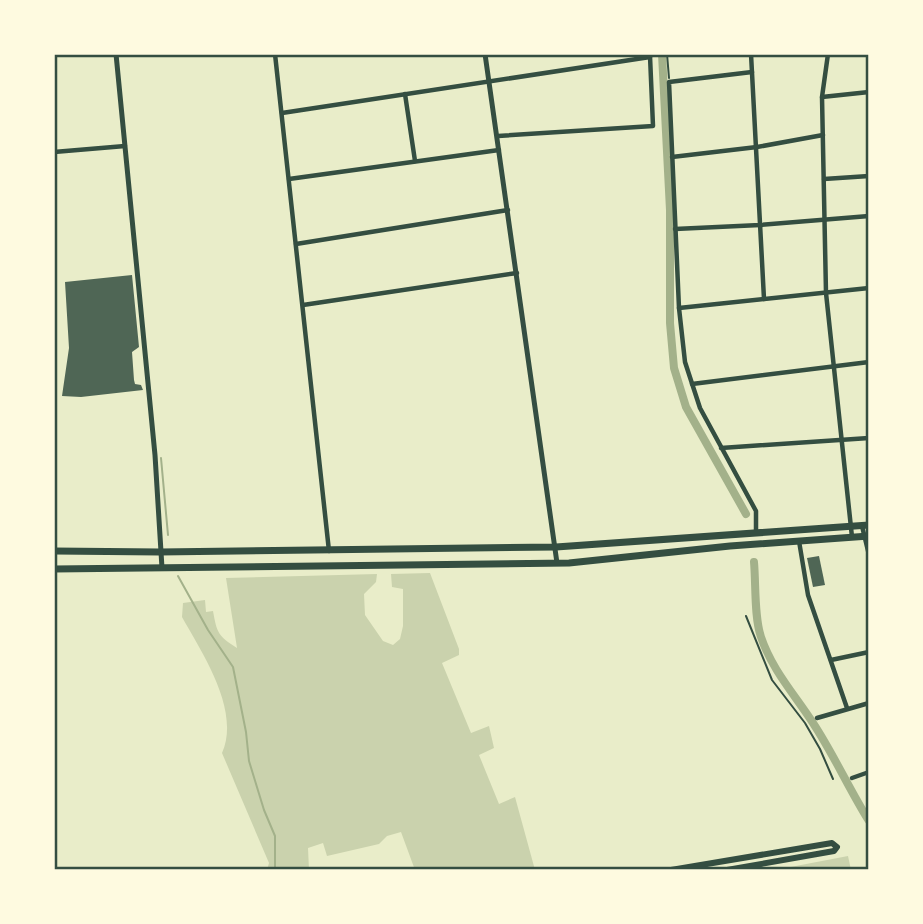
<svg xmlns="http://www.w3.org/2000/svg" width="923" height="924" viewBox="0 0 923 924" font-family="'Space Grotesk',sans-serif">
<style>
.green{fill:#cad2ad}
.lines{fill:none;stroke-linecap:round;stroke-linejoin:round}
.stream{stroke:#a3b18a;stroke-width:2}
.canal{stroke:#a3b18a;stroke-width:8}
.building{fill:#4f6655}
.path{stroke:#344e41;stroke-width:2}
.minor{stroke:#344e41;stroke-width:4.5}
.tertiary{stroke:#344e41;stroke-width:5}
.secondary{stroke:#344e41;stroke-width:6}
.trunk{stroke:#344e41;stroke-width:7}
.neatline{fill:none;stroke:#344e41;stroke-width:2.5}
</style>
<rect width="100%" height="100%" fill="#e9edc9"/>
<g class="green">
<path d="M430,573L459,649V655L442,663L471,733L489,726L494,748L479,755L499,804L515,797L535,870H415L401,832L387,836L379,844L327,856L323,843L308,848L309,870H267L269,863L222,753C241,710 202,653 182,617L183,603L205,600L206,612L213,611C217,633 218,636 237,648L226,578L377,574L376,582L364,594L365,615L383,641L393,645L400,639L403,626V589L392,587L391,574Z"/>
<polygon points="848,856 851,870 775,870"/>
</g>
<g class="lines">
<g class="stream">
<polyline points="161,458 168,535"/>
<polyline points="178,576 208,630 233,667 246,732 249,761 264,810 275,836 275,870"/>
</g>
<g class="canal">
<polyline points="662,54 670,210 670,323 674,368 686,407 746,514"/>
<path d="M754,562C756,584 754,617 761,637C772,670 795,695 813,723C834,755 849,789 869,821"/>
</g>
</g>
<g class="building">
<polygon points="132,275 139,347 132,352 134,380 135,384 141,385 143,390 81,397 62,396 69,348 65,282"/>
<polygon points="819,556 825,585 813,587 807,558"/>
</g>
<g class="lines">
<g class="path">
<polyline points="667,54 669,78"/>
<polyline points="746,616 772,680 805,723 820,749 833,779"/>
</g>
<g class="minor">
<polyline points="275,54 329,551"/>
<polyline points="751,54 764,299"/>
<polyline points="828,54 822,97 826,293 852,537"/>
<polyline points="752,72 669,82 679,308 685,362 700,408 756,511 756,533"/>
<polyline points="405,94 415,161"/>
<polyline points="822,97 869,92"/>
<polyline points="282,113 650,57"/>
<polyline points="498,136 653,126 650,56"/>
<polyline points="54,152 125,146"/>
<polyline points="672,157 757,147 823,135"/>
<polyline points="289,179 499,150"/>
<polyline points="824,179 869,176"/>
<polyline points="675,229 760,225 869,216"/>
<polyline points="296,244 508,210"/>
<polyline points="303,305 517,273"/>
<polyline points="679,308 869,288"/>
<polyline points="692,384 869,362"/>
<polyline points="721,448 869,438"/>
<polyline points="862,526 869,555"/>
<polyline points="799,541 808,595 847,708"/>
<polyline points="831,660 869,652"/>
<polyline points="817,718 869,703"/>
<polyline points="852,778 869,772"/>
</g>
<g class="tertiary">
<polyline points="116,54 155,455 162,568"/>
<polyline points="485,54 557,563"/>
</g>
<polyline class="secondary" points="671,870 832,843 837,847 834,851 727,870"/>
<g class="trunk">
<polyline points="54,551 160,552 556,547 869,525"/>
<polyline points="54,569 569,563 730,546 869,536"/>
</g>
</g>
<rect width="923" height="924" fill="none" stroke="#fefae0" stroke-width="112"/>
<rect x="56" y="56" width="811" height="812" class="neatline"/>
</svg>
